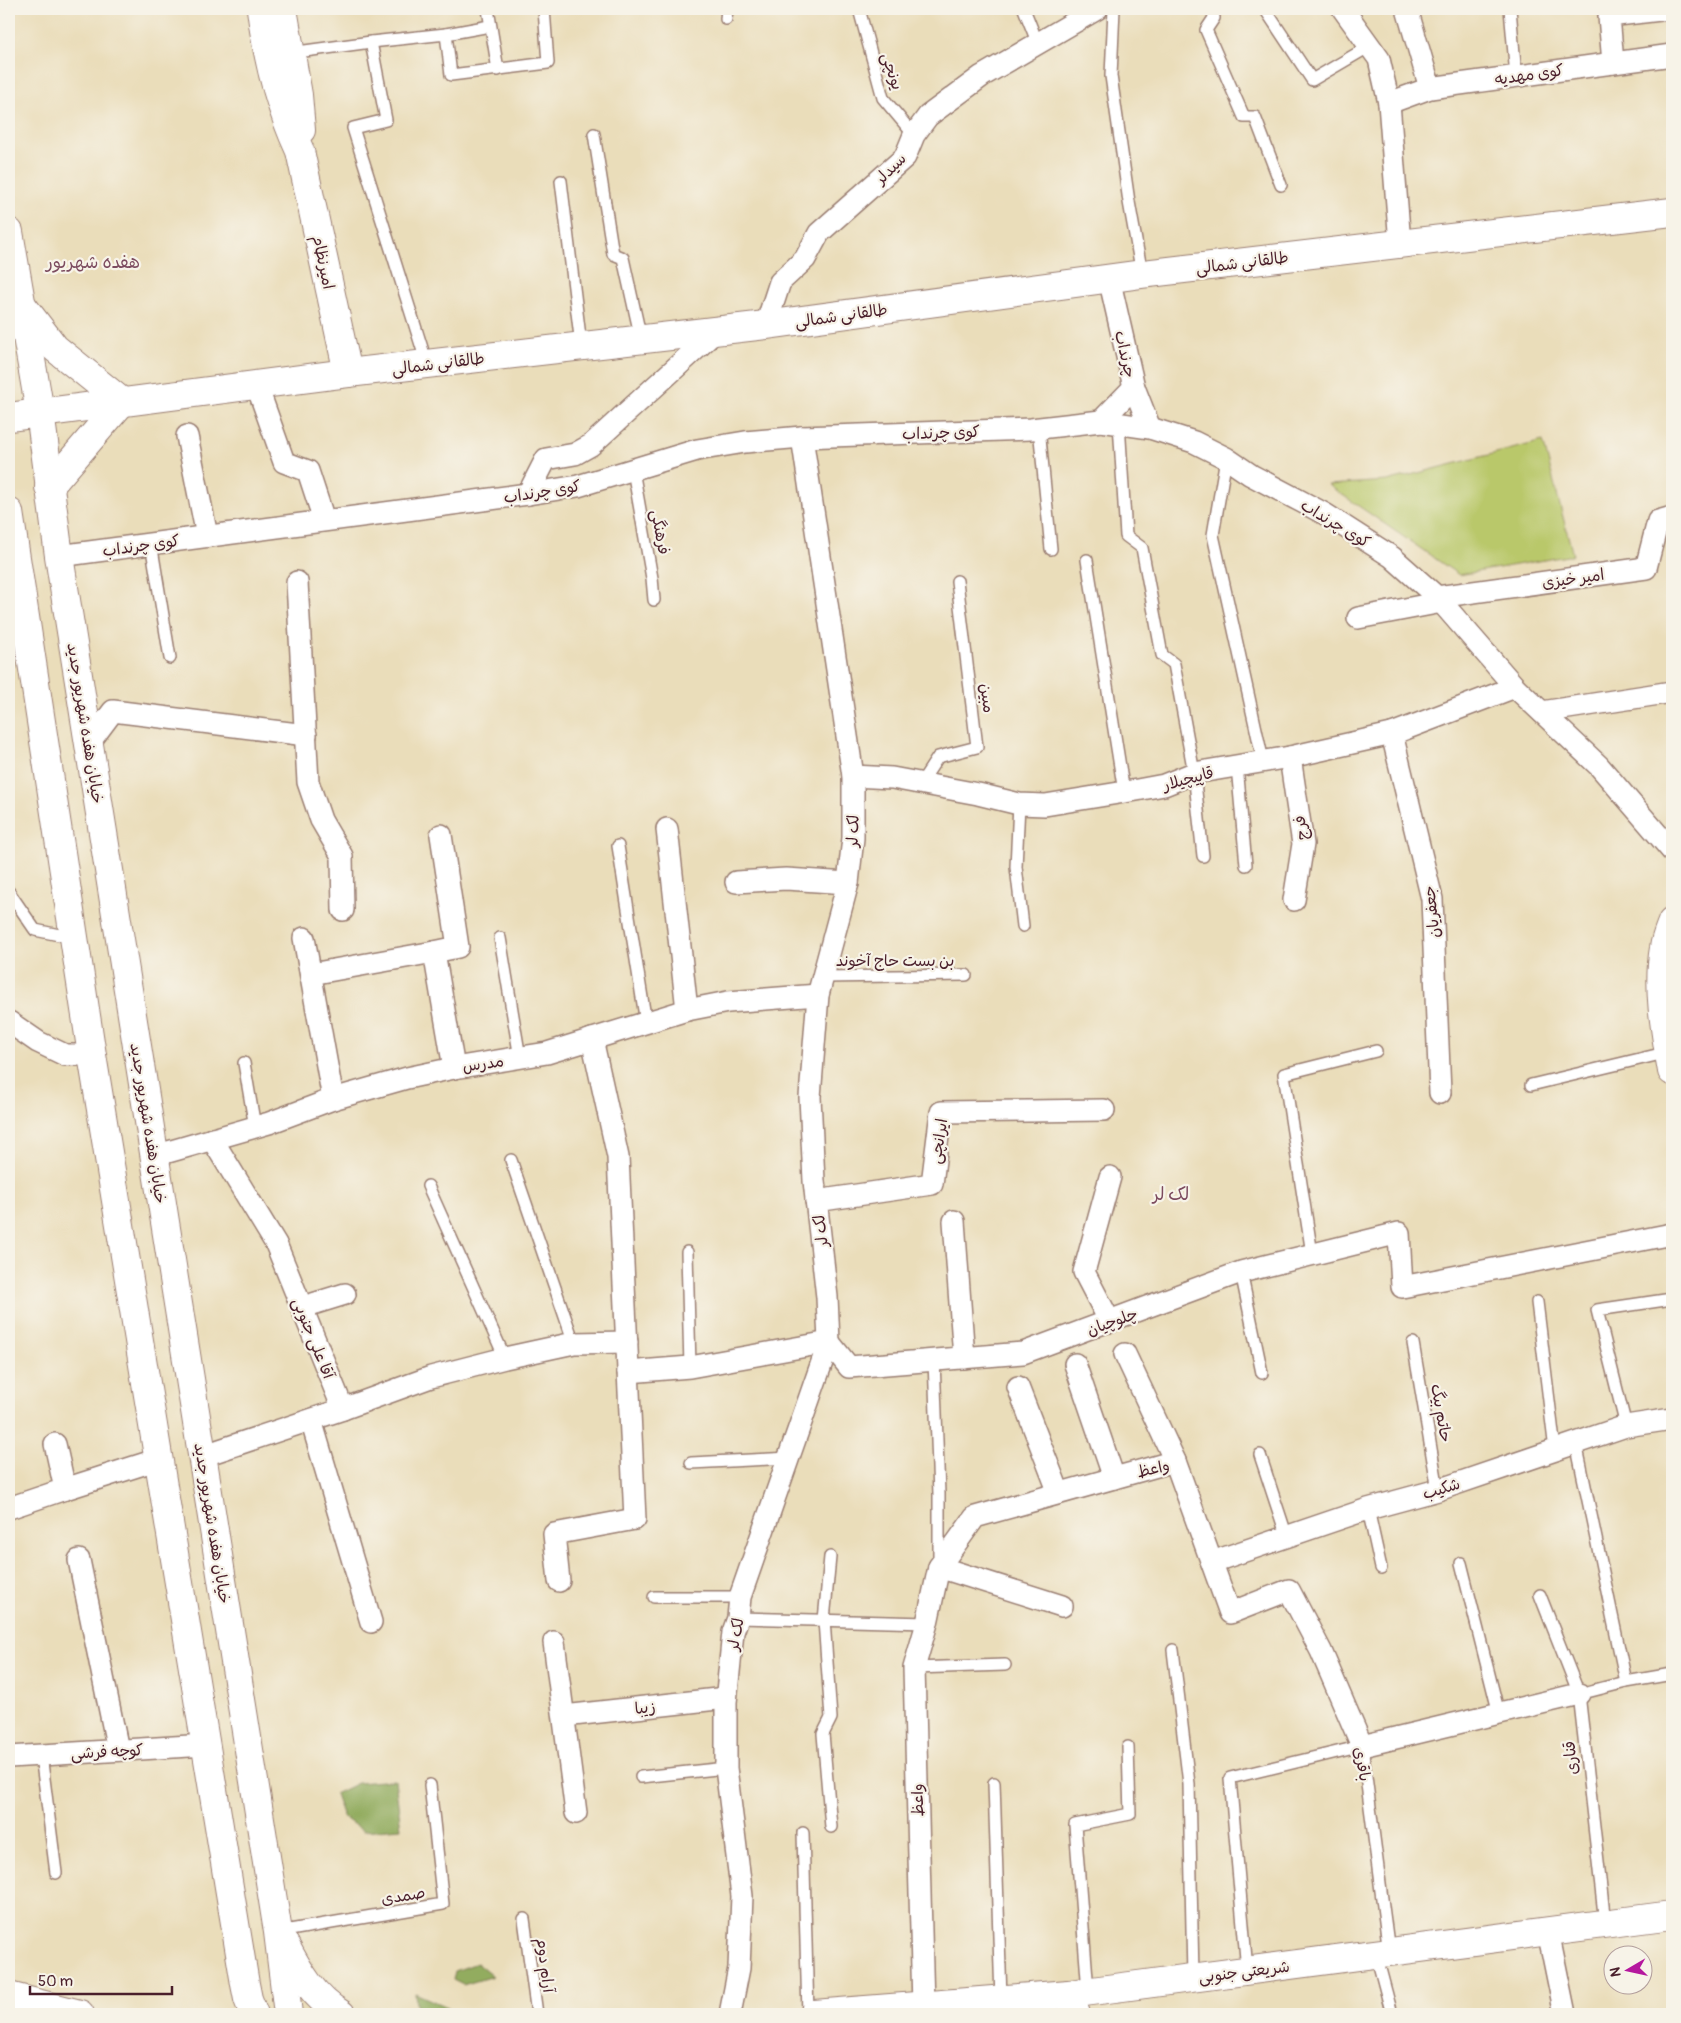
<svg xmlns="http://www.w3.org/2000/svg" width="1681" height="2023" viewBox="0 0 1681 2023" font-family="Pangolin,'Playpen Sans Arabic',sans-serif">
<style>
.green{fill:#b9c86b;stroke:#82744b}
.forest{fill:#92ac5f;stroke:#6e6645}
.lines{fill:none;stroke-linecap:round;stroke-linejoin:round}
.service-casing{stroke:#9a7e72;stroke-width:14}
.minor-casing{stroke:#9a7e72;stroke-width:24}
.tertiary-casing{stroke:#9a7e72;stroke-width:30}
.secondary-casing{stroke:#9a7e72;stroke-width:30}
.primary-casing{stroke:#9a7e72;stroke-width:30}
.service{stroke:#fff;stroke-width:11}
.minor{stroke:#fff;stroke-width:21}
.tertiary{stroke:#fff;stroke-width:28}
.secondary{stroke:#fff;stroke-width:28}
.primary{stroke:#fff;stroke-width:28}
.labels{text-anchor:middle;stroke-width:4.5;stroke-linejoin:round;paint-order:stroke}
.street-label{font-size:16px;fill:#4a1f2b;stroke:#f7f3e8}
.neighbourhood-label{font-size:18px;fill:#7c4b5f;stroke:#f7f3e8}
</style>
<rect width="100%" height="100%" fill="#f7f3e8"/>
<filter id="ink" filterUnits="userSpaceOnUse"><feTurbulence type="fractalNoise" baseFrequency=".02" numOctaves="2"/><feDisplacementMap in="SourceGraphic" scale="10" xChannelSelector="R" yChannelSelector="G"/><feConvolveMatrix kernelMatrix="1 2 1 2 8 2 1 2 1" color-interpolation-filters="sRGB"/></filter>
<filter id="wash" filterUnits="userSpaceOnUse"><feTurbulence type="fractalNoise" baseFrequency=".0096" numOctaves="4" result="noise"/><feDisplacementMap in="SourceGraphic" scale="20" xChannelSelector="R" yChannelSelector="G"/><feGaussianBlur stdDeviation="1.12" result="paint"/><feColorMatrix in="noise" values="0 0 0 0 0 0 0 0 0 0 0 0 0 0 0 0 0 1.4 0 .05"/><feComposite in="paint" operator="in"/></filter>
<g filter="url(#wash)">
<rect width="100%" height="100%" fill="#eaddba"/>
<polygon class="green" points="1543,441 1573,555 1459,575 1328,485 1387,481"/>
<g class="forest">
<polygon points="395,1780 401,1828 363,1831 343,1817 335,1794 358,1783"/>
<polygon points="477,1963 493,1976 463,1985 453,1980 455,1971"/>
<polygon points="415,1993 449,2008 450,2014 398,2014 417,2010"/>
</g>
</g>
<g filter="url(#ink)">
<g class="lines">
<g class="service-casing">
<g id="service">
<polyline points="488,9 498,70"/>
<polyline points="859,9 883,98 914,135"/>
<polyline points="1024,9 1038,44"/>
<polyline points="1114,9 1111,76 1129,202 1142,274"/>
<polyline points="1213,9 1214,18 1206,30 1244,117 1255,117 1281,185"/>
<polyline points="1265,9 1312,80 1370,46"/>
<polyline points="1510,9 1516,76"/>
<polyline points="726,19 727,9"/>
<polyline points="446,34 490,26"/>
<polyline points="371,42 446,34 451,75 548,63 544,9"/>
<polyline points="290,53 371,42 386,120 353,128 427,364"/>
<polyline points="594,134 613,254 623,258 641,339"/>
<polyline points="561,181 581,345"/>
<polyline points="1119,423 1126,536 1142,548 1162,655 1174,664 1194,773 1203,856"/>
<polyline points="1039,428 1051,549"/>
<polyline points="1226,458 1213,535 1263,761"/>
<polyline points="633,470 652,578 654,600"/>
<polyline points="151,543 170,658"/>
<polyline points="1087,560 1124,792"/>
<polyline points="1237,766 1246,865"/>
<polyline points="921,783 938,757 977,747 957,581"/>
<polyline points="1019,804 1016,867 1023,926"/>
<polyline points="618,846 646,1023"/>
<polyline points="9,892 35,930 74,938"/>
<polyline points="500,938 520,1058"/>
<polyline points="823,977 966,975"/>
<polyline points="244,1063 255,1127"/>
<polyline points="1531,1085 1669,1052"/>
<polyline points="511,1160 574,1343"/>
<polyline points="428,1186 505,1358"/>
<polyline points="687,1252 690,1367"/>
<polyline points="1312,1254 1284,1074 1376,1051"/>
<polyline points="1241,1272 1262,1373"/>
<polyline points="1537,1302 1555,1450"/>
<polyline points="1413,1343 1438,1490"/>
<polyline points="934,1360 939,1494 939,1562"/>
<polyline points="1626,1426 1597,1310 1672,1299"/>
<polyline points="1576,1443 1626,1682"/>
<polyline points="1260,1455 1287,1537"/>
<polyline points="691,1463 790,1458"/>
<polyline points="1368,1509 1381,1568"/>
<polyline points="830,1557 824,1620 831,1718 823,1734 831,1827"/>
<polyline points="1461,1563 1499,1714"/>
<polyline points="1540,1595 1579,1694 1605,1923"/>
<polyline points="654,1597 740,1597"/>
<polyline points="738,1618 927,1623"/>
<polyline points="1173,1650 1189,1784 1193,1977"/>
<polyline points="914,1668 1005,1665"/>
<polyline points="1579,1694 1626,1682 1672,1674"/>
<polyline points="41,1755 56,1873"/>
<polyline points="641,1777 726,1768"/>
<polyline points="994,1783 1001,1999"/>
<polyline points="803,1833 808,2014"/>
<polyline points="524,1919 537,2014"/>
<polyline points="278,1932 443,1904 430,1785"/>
<polyline points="1376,1954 1392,2014"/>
<polyline points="1247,1970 1230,1778 1362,1746 1389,1952"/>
<polyline points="1088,1991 1075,1825 1130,1814 1128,1747"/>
</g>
</g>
<g class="minor-casing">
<g id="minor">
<polyline points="1343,9 1379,59 1389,103 1400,244"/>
<polyline points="1407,9 1430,88"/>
<polyline points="1613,63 1609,16 1669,9"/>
<polyline points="1389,103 1430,88 1672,55"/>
<polyline points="1109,278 1134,387 1150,428"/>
<polyline points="766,325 780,282 805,259 819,233 905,157 914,135 928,116 982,76 1097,9"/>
<polyline points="257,386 284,462 308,471 324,520"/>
<polyline points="1101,421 1134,387"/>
<polyline points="187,436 207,536"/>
<polyline points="528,494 546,459 575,454 591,445 717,330"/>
<polyline points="59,556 528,494 578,486 697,450 745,442 802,437 1031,429 1101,421 1150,428 1194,442 1226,458 1251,475 1325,514 1392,557 1437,597 1515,687 1599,766 1672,851"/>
<polyline points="297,582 308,782 321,820 342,856 343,910"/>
<polyline points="1437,597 1646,568 1658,521 1672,517"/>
<polyline points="1358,618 1442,602"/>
<polyline points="1542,712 1672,692"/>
<polyline points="1392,734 1432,899 1440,1093"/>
<polyline points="89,743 113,711 306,735"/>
<polyline points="1290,757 1303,844 1294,900"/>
<polyline points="853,776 892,778 978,794 1019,804 1045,805 1137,790 1164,785 1194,773 1290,757 1392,734 1515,687"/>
<polyline points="667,829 687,1010"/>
<polyline points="441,835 458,947 434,952 454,1068"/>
<polyline points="736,882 786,879 848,883"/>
<polyline points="304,938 333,1099"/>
<polyline points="311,974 434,952"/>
<polyline points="9,1022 38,1042 65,1055 92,1055"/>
<polyline points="154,1156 269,1123 333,1099 407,1078 454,1068 547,1053 687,1010 728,1002 818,995"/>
<polyline points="816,1201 932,1184 941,1112 1104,1110"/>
<polyline points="954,1221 964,1358"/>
<polyline points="303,1307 345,1294"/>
<polyline points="1110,1322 1084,1272 1110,1177"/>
<polyline points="1125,1354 1175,1461"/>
<polyline points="1075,1364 1114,1478"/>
<polyline points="628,1372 690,1367 829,1342 849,1367 1023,1353 1241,1272 1399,1233 1402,1287 1672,1234"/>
<polyline points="1018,1387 1059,1493"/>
<polyline points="343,1409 431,1377 505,1358 574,1343 627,1342"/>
<polyline points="311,1420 371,1622"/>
<polyline points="202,1456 343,1409 276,1244 212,1139"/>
<polyline points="65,1489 159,1459"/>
<polyline points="9,1508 65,1489 55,1444"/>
<polyline points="79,1560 118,1750"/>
<polyline points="1212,1562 1368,1509 1438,1490 1626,1426 1672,1419"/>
<polyline points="939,1567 975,1517 1175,1461 1230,1613 1289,1590 1321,1651 1362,1746 1579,1694"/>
<polyline points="559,1581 554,1534 635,1519 618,1157 592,1039"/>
<polyline points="554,1642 576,1813"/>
<polyline points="564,1716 726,1698"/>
<polyline points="9,1757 206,1745"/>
<polyline points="1548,1931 1565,2014"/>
<polyline points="923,2006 914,1668 927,1623 939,1567 1062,1606"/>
<polyline points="730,2014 739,1968 742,1896 726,1768 726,1702 733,1632 738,1618 740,1597 829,1342 827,1297 814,1181 810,1097 818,995 848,883 853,838 853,776 802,437"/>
</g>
</g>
<g class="tertiary-casing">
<g id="tertiary">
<path d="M261,9C267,58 279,106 300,151L348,373"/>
<polyline points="283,9 298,95 301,130"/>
</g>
</g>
<g class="secondary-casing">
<polyline id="secondary" points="1069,1994 1076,2014"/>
</g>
<g class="primary-casing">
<g id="primary">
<polyline points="9,232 40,412 59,556 278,1932 288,2014"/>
<polyline points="22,305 55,348 122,402 49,487"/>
<polyline points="9,417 348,373 766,325 1142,274 1672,212"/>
<polyline points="9,512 92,1055 245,1984 248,1999 254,2014"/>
<path d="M1672,922C1669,930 1665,939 1664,948C1657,988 1665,1031 1672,1071"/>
<path d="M285,1945C299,1972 314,1998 341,2014"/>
<polyline points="9,1996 80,2014"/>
<polyline points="814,2014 1069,1994 1672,1915"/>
</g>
</g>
<use href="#service" class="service"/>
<use href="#minor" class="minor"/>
<use href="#tertiary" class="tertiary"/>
<use href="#secondary" class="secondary"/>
<use href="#primary" class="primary"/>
</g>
</g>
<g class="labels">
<g class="street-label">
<text transform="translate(893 71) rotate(72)" y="6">یونچی</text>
<text transform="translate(1529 74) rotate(-8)" y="6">کوی ‌‌‌مهدیه</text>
<text transform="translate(890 168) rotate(-45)" y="6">سیدلر</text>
<text transform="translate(324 262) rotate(78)" y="6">امیرنظام</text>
<text transform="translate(1242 262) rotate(-7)" y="6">طالقانی شمالی</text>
<text transform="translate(841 315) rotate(-8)" y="6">طالقانی شمالی</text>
<text transform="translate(1126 354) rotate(77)" y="6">چرنداب</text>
<text transform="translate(438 363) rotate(-7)" y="6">طالقانی شمالی</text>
<text transform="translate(941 432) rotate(-2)" y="6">کوی چرنداب</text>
<text transform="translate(542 491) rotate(-9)" y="6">کوی چرنداب</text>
<text transform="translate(1336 523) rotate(31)" y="6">کوی چرنداب</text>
<text transform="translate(661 532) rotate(80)" y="6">فرهنگی</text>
<text transform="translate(141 545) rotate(-8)" y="6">کوی چرنداب</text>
<text transform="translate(1573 578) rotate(-8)" y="6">امیر خیزی</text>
<text transform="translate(988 698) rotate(83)" y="6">مبین</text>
<text transform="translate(86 723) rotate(81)" y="6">خیابان هفده شهریور جدید</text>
<text transform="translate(1188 778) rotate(-15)" y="6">قاپیچیلار</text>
<text transform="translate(1300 828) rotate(-97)" y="6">فرج</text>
<text transform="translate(852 831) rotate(-88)" y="6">لک لر</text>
<text transform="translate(1431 912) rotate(-96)" y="6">جعفریان</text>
<text x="895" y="966">بن بست حاج آخوند</text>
<text transform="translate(483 1063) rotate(-8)" y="6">مدرس</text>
<text transform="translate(149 1123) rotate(81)" y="6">خیابان هفده شهریور جدید</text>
<text transform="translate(938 1141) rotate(-81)" y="6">ایرانچی</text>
<text transform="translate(820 1231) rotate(-97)" y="6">لک لر</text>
<text transform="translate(1112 1321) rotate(-20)" y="6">چلوچیان</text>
<text transform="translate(314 1338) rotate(68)" y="6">آقا علی جنوبی</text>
<text transform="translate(1442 1413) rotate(80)" y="6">حاتم بیگ</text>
<text transform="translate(1153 1468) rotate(-13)" y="6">واعظ</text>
<text transform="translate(1441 1488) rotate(-17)" y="6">شکیب</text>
<text transform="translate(213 1523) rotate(81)" y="6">خیابان هفده شهریور جدید</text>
<text transform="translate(735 1634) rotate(-80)" y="6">لک لر</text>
<text transform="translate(645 1707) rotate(-6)" y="6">زیبا</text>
<text transform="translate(107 1751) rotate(-3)" y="6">کوچه فرشی</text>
<text transform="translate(1570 1758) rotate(-96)" y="6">قناری</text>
<text transform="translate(1363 1764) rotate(80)" y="6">باقری</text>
<text transform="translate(917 1800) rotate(-91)" y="6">واعظ</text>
<text transform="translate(403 1895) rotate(-9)" y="6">صمدی</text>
<text transform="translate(546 1965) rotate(83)" y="6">آرام دوم</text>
<text transform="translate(1244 1971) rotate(-7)" y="6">شریعتی جنوبی</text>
</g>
<g class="neighbourhood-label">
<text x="93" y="268">هفده شهریور</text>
<text x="1171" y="1200">لک لر</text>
</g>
</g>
<rect width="1681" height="2023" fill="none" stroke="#f7f3e8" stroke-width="30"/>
<g transform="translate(1628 1970) rotate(261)"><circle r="24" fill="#f7f3e8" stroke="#b29e9c"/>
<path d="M0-4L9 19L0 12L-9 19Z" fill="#b5179e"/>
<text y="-8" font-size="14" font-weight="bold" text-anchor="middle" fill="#4a1f2b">N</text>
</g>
<path d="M30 1986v8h142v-8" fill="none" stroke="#4a1f2b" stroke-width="2.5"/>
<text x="38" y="1986" font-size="15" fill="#4a1f2b" stroke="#f7f3e8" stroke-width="4" paint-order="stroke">50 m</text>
</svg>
